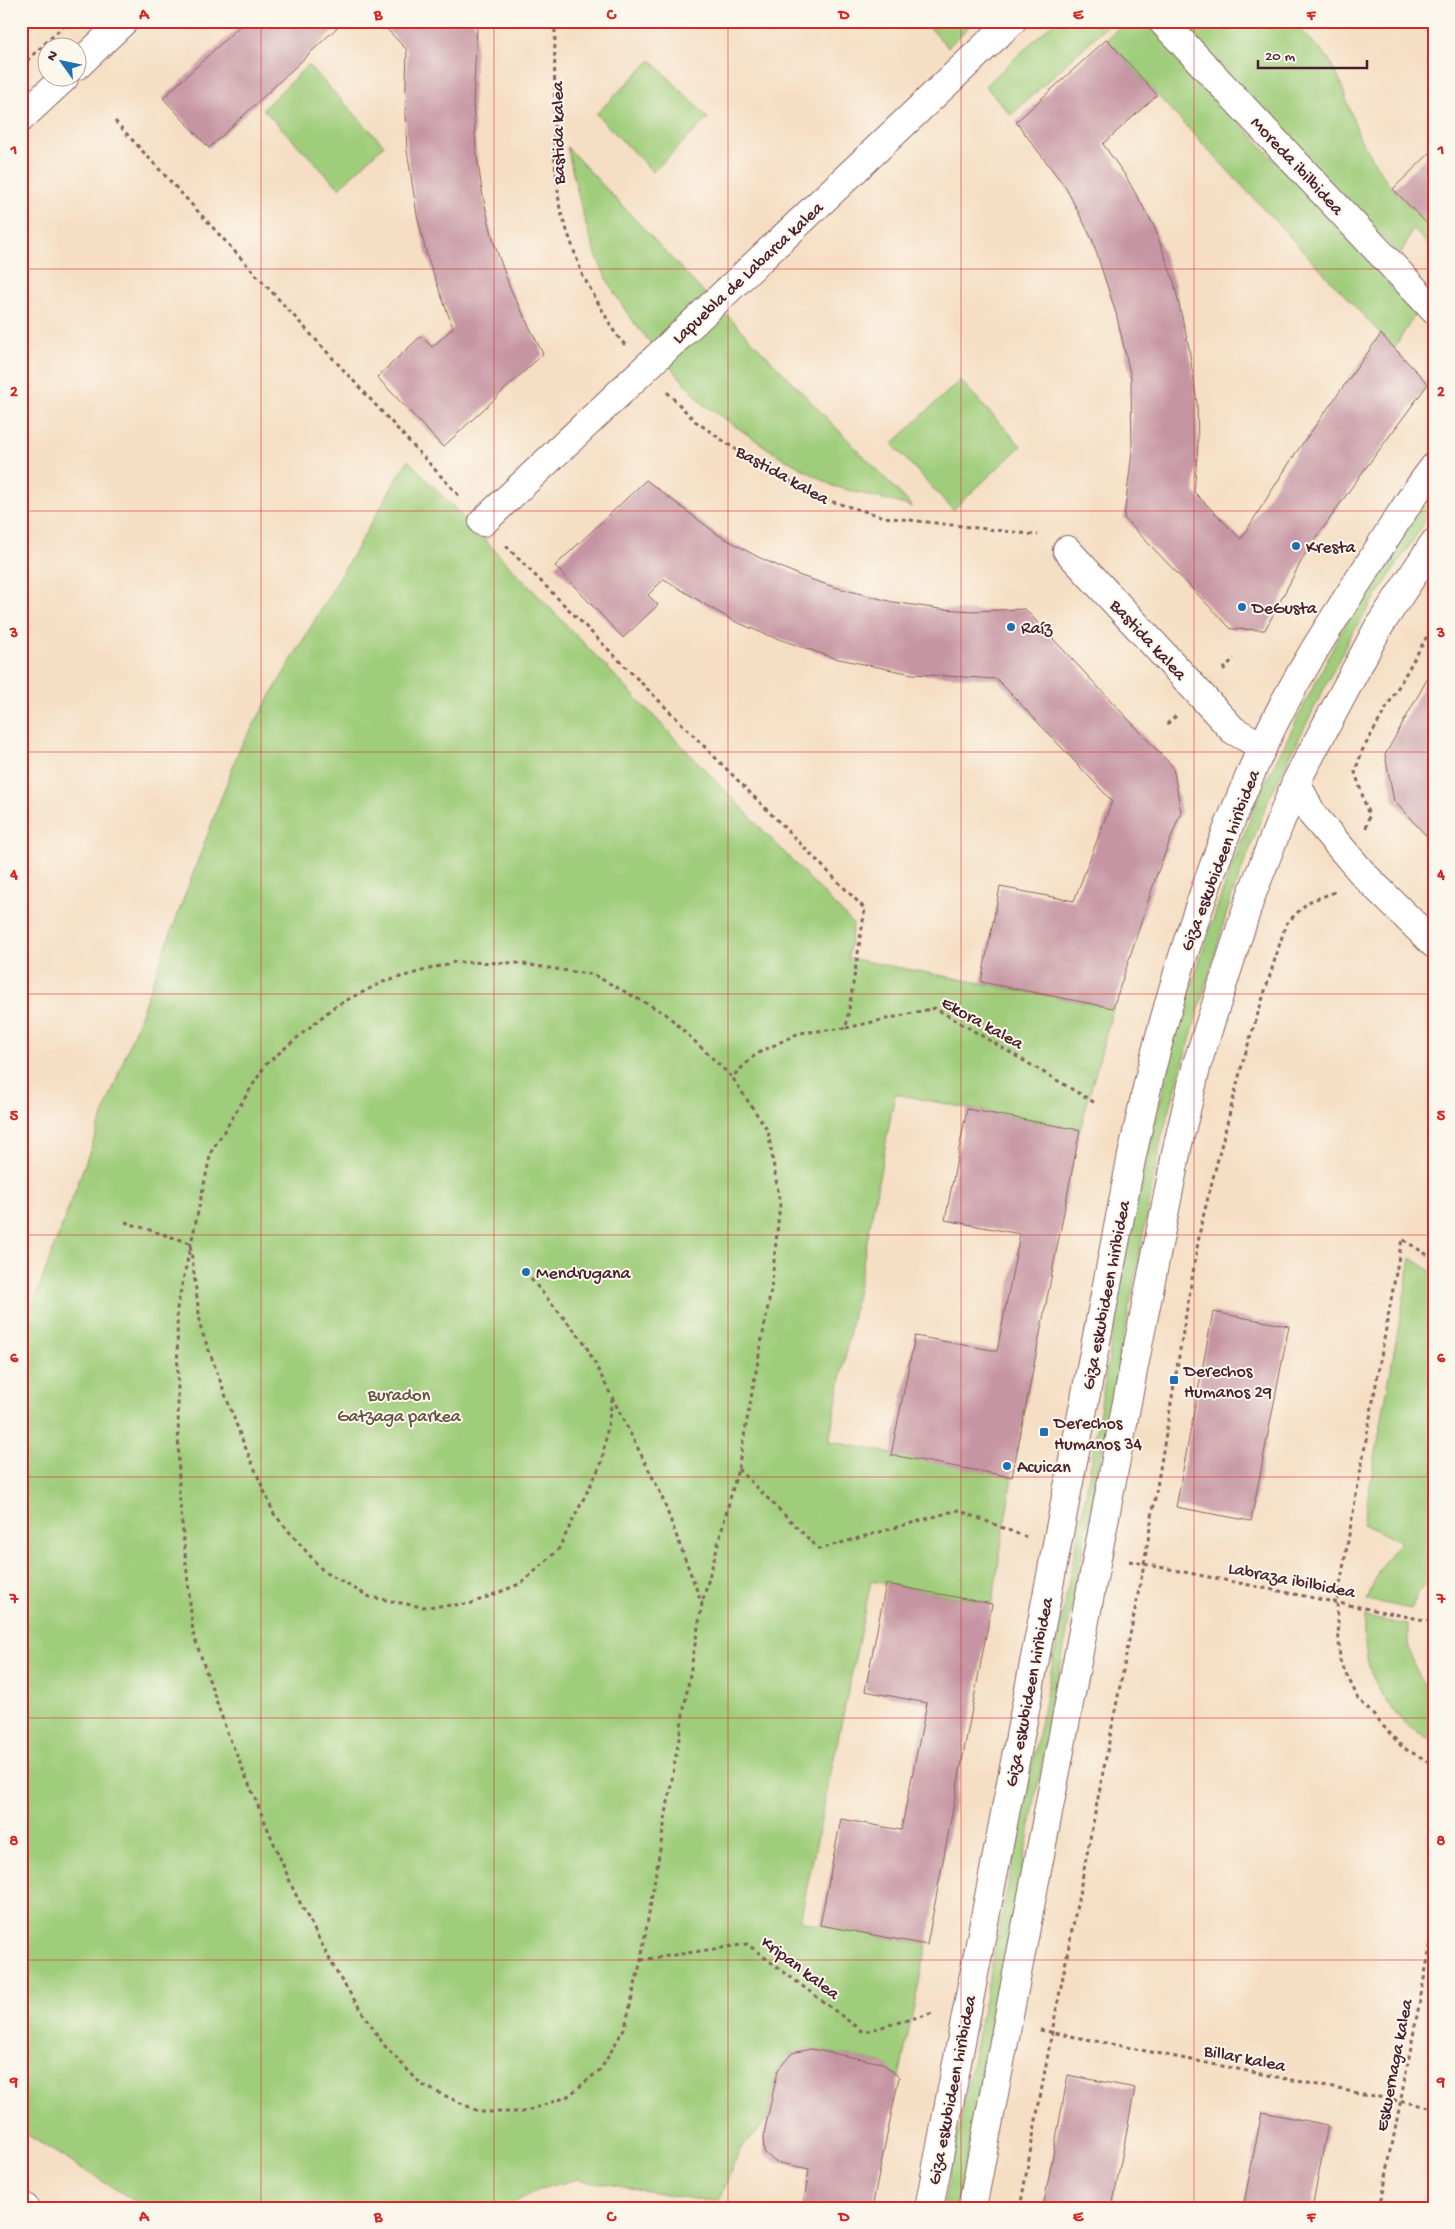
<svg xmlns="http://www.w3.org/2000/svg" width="1455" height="2229" font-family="'Gochi Hand',sans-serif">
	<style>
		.green { fill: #a0cd7b; stroke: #757653 }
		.building { fill: #c695a3 }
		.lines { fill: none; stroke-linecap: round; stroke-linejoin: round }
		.minor-casing { stroke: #866260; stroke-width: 30 }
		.path { stroke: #866260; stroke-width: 3; stroke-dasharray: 4 4; stroke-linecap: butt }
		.minor { stroke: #fff; stroke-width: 28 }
		.grid { fill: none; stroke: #d62828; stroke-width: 1; stroke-opacity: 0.55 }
		.poi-dot { fill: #1f6fb2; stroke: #fbf7ec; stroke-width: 2 }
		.labels { text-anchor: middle; stroke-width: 4; stroke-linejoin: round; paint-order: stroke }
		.street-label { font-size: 18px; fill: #4a1f2b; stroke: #fbf7ec }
		.poi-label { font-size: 18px; fill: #4a1f2b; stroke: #fbf7ec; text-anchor: start }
		.park-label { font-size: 18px; fill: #645343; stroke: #fbf7ec }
		.neatline { fill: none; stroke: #d62828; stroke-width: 2 }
		.grid-label { font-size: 16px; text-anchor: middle; font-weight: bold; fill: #d62828 }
	</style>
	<rect width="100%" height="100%" fill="#fbf7ec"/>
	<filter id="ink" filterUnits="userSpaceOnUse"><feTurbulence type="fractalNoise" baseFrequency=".02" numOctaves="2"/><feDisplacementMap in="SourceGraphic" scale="10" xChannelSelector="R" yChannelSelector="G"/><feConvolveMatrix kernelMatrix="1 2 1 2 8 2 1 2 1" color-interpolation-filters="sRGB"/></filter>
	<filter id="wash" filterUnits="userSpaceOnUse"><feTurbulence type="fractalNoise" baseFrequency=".0096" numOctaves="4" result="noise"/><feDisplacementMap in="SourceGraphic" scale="20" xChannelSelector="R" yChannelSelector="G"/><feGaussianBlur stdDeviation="1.12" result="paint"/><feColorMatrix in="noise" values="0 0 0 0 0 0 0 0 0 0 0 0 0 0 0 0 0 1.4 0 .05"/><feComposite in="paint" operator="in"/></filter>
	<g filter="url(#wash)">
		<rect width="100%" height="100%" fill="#f5dec3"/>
		<!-- green -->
		<path class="green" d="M 935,21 L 975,21 L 948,47 L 929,27 Z
			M 1055,21 L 1112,21 L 1011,115 L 985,86 Z
			M 1126,21 L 1146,21 L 1416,313 L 1394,348 L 1157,95 L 1107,39 Z
			M 1179,21 L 1293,21 L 1328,58 L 1340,81 L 1360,139 L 1375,164 L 1393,189 L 1434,231 L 1434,252 L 1413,228 L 1400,256 Z
			M 651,60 L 708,118 L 653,172 L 596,114 Z
			M 308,65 L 384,145 L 339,188 L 263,109 Z
			M 567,147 L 706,295 L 654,347 C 636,326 620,305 608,281 C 587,242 577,190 567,147 Z
			M 725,313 L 913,507 L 833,486 L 776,454 L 703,404 L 668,364 Z
			M 960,380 L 1021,446 L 953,510 L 892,444 Z
			M 408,460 L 853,924 L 848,958 L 1113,1008 L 1080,1130 L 895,1094 L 829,1441 L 1012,1477 L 992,1604 L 871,1581 L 800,1921 L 927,1945 L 899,2077 L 882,2063 L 877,2062 L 811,2049 L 792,2053 L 786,2058 L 778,2070 L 767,2120 L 739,2151 L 720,2199 L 706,2201 L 578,2179 L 540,2189 L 517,2201 L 512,2208 L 146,2208 L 21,2131 L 21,1336 L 239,750 Z
			M 1434,489 L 1434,508 L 1351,635 L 1270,796 L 1231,898 L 1162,1136 L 957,2208 L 943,2208 L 1083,1511 L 1129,1237 L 1178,1025 L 1222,893 L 1260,793 L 1341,632 Z
			M 1411,1258 L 1434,1273 L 1434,1574 L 1419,1592 L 1411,1609 L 1367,1600 C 1375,1579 1384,1557 1401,1542 L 1363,1524 Z
			M 1365,1617 L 1408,1625 L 1408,1644 L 1413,1663 L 1421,1679 L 1434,1694 L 1434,1742 C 1400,1727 1371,1688 1366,1652 C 1364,1641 1365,1628 1365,1617 Z"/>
		<g id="blocks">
			<!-- building -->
			<path class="building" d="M 245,21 L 344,21 L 209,148 L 163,98 Z
				M 379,21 L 472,21 L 477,27 L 473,102 L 476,150 L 483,197 L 494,243 L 510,288 L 543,354 L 443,447 L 377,377 L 421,336 L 432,347 L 453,328 L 427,256 L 417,215 L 407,150 L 405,114 L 407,50 Z
				M 1107,39 L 1157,95 L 1103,144 L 1125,175 L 1154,226 L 1174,282 L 1189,348 L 1197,403 L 1198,445 L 1194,492 L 1241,539 L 1295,454 L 1381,334 L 1428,384 L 1351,488 L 1304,556 L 1265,630 L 1231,629 L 1124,518 L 1132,452 L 1131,378 L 1116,313 L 1092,239 L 1066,188 L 1016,122 Z
				M 1434,149 L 1434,231 L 1393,189 Z
				M 646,480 L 717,534 L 758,557 L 801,576 L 834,587 L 893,602 L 940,609 L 974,611 L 1025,609 L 1173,767 L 1181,812 L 1157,874 L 1113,1008 L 981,982 L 1000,887 L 1074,901 L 1112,801 L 997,679 L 912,674 L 834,658 L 767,635 L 734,621 L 709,607 L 664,579 L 648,595 L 658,605 L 623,638 L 555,566 Z
				M 1434,667 L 1434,844 L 1394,801 L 1385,755 Z
				M 967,1109 L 1080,1130 L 1012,1477 L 891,1455 L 915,1336 L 997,1351 L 1020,1234 L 945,1220 Z
				M 1213,1312 L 1289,1326 L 1251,1521 L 1176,1507 Z
				M 886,1584 L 992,1604 L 927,1945 L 820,1925 L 841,1819 L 901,1830 L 927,1703 L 865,1691 Z
				M 811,2049 L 877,2062 L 882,2063 L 899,2077 L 872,2208 L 803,2208 L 809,2169 L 775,2162 L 764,2152 L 763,2138 L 778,2070 L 792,2053 Z
				M 1068,2075 L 1135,2088 L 1112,2208 L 1043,2208 Z
				M 1262,2112 L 1328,2125 L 1312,2208 L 1243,2208 Z"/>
		</g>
	</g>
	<g filter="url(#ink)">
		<use href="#blocks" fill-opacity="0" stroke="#866260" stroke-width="1"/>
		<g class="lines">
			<!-- minor casing -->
			<g class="minor-casing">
				<path id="minor" d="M 1162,21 L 1434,310
					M 78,65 L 124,21
					M 21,118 L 64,78
					M 483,522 L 1012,21
					M 1067,550 L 1233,730 L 1263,747
					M 1296,782 L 1312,814 L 1364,875 L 1434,944
					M 21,2205 L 25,2208
					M 929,2208 L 1131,1160 C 1139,1125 1146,1089 1155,1055 C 1182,950 1217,847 1262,748 C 1291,684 1330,624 1368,566 C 1389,532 1410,498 1434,467
					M 972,2208 L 1132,1376 L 1178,1144 L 1197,1064 L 1251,896 L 1296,782 L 1378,628 L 1434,543"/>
			</g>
			<!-- path -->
			<path class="path" d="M 555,21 L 554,153 L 560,210 L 582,274 L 615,333 L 625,345
				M 21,66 L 69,21
				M 115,121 L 461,498
				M 667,392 L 695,421 L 751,460 L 823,499 L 884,517 L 1038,535
				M 506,546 L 865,909 L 846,1028 L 799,1033 L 756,1054 L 732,1077 L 666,1014 L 594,975 L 517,963 L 454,962 L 383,982 L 335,1006 L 266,1064 L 211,1152 L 177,1308 L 179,1493 L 193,1633 L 227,1732 L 294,1891 L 338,1975 L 384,2045 L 422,2085 L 480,2112 L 523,2112 L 567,2097 L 601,2069 L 625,2027 L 641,1960 L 702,1604 L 738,1469 L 771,1290 L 780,1204 L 768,1131 L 732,1077
				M 1223,670 L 1234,658
				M 1167,724 L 1176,716
				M 1366,828 L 1369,816 L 1355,772 L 1362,751 L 1434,624
				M 846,1028 L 935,1008 L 1097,1104
				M 125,1222 L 190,1243 L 201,1329 L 241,1437 L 274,1514 L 324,1572 L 370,1597 L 422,1607 L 470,1604 L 522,1583 L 558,1550 L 602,1462 L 612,1400
				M 1434,1259 L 1402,1239 L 1337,1602 L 1340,1661 L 1358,1698 L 1403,1748 L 1434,1764
				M 531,1279 L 584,1342 L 660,1492 L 702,1604
				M 738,1469 L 819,1549 L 958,1510 L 1026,1537
				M 1129,1561 L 1434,1622
				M 641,1960 L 747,1944 L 863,2032 L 933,2013
				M 1040,2030 L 1434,2108
				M 1020,2208 L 1052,2032 L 1144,1564 L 1201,1225 L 1243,1061 L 1286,924 L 1308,902 L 1335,892
				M 1380,2208 L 1434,1927"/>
			<!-- minor -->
			<use href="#minor" class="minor"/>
		</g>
	</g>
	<!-- grid -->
	<path class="grid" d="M 261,21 L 261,2208M 494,21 L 494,2208M 728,21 L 728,2208M 961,21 L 961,2208M 1194,21 L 1194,2208M 21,269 L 1434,269M 21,511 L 1434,511M 21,752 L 1434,752M 21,994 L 1434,994M 21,1235 L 1434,1235M 21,1477 L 1434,1477M 21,1718 L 1434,1718M 21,1960 L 1434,1960"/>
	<!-- markers -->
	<g class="poi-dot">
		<circle cx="1296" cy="546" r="5"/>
		<circle cx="1242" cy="607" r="5"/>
		<circle cx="1011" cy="627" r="5"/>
		<circle cx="526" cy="1272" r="5"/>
		<rect x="1169" y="1375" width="10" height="10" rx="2.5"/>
		<rect x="1039" y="1427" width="10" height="10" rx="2.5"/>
		<circle cx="1007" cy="1466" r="5"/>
	</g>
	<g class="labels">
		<!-- street labels -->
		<g class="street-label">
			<text transform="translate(557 133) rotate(-91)" y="6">Bastida kalea</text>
			<text transform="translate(1298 165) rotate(47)" y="6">Moreda ibilbidea</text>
			<text transform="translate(747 272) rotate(-43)" y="6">Lapuebla de Labarca kalea</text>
			<text transform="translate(783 474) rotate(29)" y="6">Bastida kalea</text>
			<text transform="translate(1149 639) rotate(47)" y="6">Bastida kalea</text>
			<text transform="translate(1219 860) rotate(-69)" y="6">Giza eskubideen hiribidea</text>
			<text transform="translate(983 1022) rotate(29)" y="6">Ekora kalea</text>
			<text transform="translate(1105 1295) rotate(-79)" y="6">Giza eskubideen hiribidea</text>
			<text transform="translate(1292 1579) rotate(11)" y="6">Labraza ibilbidea</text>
			<text transform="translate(1028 1692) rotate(-79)" y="6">Giza eskubideen hiribidea</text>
			<text transform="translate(801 1967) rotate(37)" y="6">Kripan kalea</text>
			<text transform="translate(1245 2057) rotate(11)" y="6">Billar kalea</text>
			<text transform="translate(1393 2065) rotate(-79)" y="6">Eskuernaga kalea</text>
			<text transform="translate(951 2090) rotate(-79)" y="6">Giza eskubideen hiribidea</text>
		</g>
		<!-- poi labels -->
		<g class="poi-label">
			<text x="1306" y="552">Kresta</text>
			<text x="1252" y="613">DeGusta</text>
			<text x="1021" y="633">Raíz</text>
			<text x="536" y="1278">Mendrugana</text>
			<text x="1184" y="1376">Derechos<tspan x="1184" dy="21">Humanos 29</tspan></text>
			<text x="1054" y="1428">Derechos<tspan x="1054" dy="21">Humanos 34</tspan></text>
			<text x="1017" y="1472">Acuican</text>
		</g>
		<!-- park labels -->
		<g class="park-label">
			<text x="399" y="1400">Buradon<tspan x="399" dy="21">Gatzaga parkea</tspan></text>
		</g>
	</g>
	<!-- margin -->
	<rect width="1455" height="2229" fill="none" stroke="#fbf7ec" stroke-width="55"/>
	<!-- north arrow -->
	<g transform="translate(62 62) rotate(303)"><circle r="24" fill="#fbf7ec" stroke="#b4a19f"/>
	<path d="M0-4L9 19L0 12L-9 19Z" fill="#1f6fb2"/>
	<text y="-8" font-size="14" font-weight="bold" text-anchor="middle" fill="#4a1f2b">N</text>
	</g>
	<!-- scale -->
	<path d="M1258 60v8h109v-8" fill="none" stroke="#4a1f2b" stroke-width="2.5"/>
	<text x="1265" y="60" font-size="15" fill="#4a1f2b" stroke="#fbf7ec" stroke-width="4" paint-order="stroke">20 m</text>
	<rect x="28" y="28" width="1400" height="2174" class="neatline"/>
	<g class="grid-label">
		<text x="144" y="19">A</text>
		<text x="378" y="19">B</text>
		<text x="611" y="19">C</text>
		<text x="844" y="19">D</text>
		<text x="1078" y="19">E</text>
		<text x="1311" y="19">F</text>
		<text x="14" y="154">1</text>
		<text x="1441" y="154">1</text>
		<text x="14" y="396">2</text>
		<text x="1441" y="396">2</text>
		<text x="14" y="637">3</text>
		<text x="1441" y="637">3</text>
		<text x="14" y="879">4</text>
		<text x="1441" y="879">4</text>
		<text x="14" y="1120">5</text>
		<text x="1441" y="1120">5</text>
		<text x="14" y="1362">6</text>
		<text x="1441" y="1362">6</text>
		<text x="14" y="1603">7</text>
		<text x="1441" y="1603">7</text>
		<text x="14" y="1845">8</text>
		<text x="1441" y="1845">8</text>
		<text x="14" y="2086">9</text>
		<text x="1441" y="2086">9</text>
		<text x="144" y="2221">A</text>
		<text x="378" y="2221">B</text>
		<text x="611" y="2221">C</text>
		<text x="844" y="2221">D</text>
		<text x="1078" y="2221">E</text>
		<text x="1311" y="2221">F</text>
	</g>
</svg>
